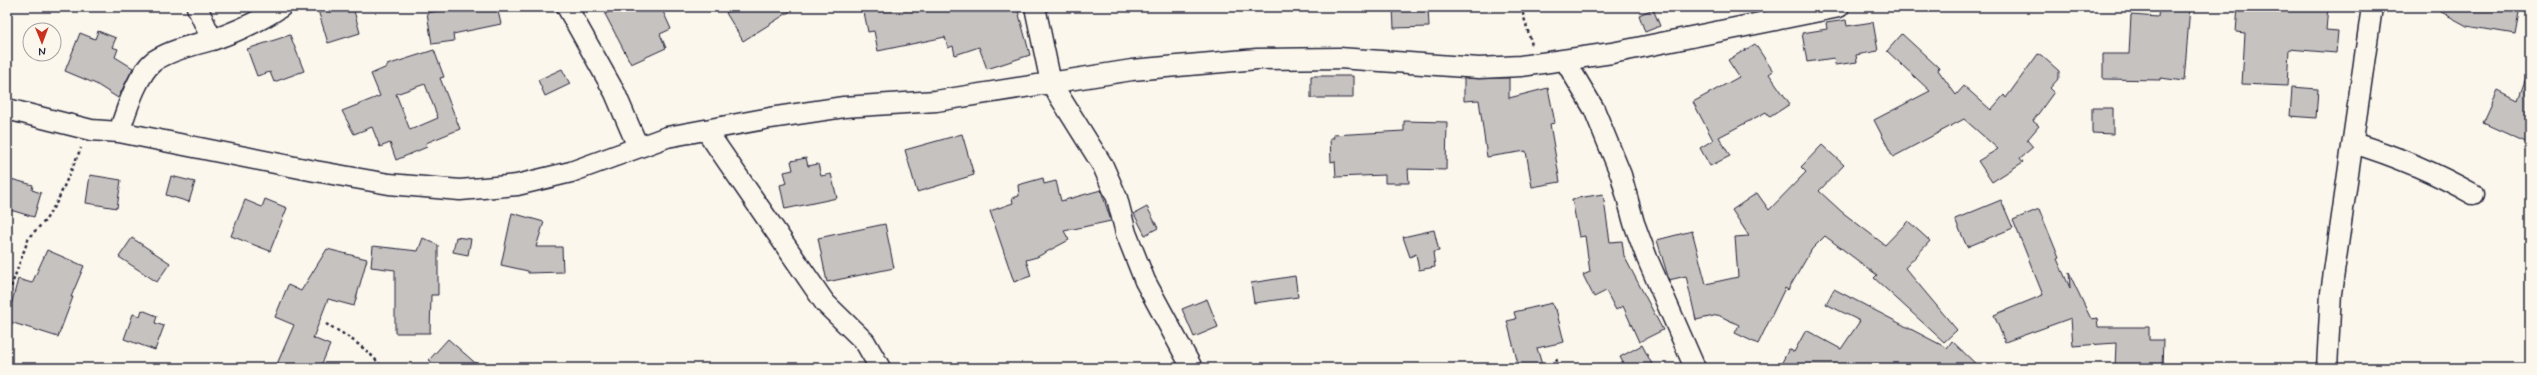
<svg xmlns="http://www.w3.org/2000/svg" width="2537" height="375" font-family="Mynerve,sans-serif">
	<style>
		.building { fill: #c6c2c0; stroke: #22223b; fill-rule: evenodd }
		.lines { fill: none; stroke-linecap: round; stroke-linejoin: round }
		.minor-casing { stroke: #22223b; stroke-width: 23 }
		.path { stroke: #22223b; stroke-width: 2.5; stroke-dasharray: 3 3; stroke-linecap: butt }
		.minor { stroke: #fbf7ec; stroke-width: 20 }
	</style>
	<rect width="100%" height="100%" fill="#fbf7ec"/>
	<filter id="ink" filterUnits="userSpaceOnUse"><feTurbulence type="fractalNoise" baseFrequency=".025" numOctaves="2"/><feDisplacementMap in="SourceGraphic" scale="8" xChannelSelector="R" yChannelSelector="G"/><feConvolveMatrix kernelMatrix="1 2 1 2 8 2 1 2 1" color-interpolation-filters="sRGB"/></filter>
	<g filter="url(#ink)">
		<!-- building -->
		<path class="building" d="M 317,7 L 353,7 L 360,33 L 328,43 Z
			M 459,7 L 497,7 L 501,24 L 453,34 L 454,41 L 432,44 L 427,13 Z
			M 619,7 L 661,7 L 671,29 L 660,34 L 666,48 L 631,64 L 605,14 Z
			M 736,7 L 797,7 L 743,41 L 726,13 Z
			M 863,7 L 1017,7 L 1030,55 L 987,69 L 979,47 L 955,55 L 953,46 L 948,48 L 945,37 L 878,51 L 874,31 L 868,32 Z
			M 1393,7 L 1428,7 L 1429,27 L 1394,28 Z
			M 2159,7 L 2190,7 L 2184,81 L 2160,78 L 2160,80 L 2103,79 L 2103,54 L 2129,54 L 2131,15 L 2158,17 Z
			M 2238,7 L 2328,7 L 2326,30 L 2338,31 L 2336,53 L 2289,49 L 2287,86 L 2242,84 L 2245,33 L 2236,32 Z
			M 2432,7 L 2520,7 L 2515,34 L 2467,26 Z
			M 1653,9 L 1660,26 L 1645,32 L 1639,15 Z
			M 1846,20 L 1847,26 L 1873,22 L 1878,51 L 1856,55 L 1857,62 L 1835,65 L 1834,58 L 1807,62 L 1802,33 L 1827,29 L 1826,23 Z
			M 98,31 L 116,38 L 112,47 L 118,49 L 115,57 L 133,68 L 118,98 L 96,84 L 65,71 L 80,33 L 95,39 Z
			M 1902,34 L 1939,68 L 1938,70 L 1956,95 L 1964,86 L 1991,110 L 2004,95 L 2006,98 L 2038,54 L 2041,55 L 2059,71 L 2059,78 L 2050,88 L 2054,92 L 2033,121 L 2039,126 L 2027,140 L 2033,147 L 2020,158 L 2023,162 L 1992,182 L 1978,161 L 1998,149 L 1964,119 L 1893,157 L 1874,120 L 1930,91 L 1887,51 Z
			M 290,35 L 304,71 L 274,82 L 270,72 L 257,76 L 247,49 Z
			M 1755,44 L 1773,71 L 1769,74 L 1790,104 L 1770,117 L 1766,112 L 1719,137 L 1730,156 L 1710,166 L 1700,148 L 1713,140 L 1693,102 L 1739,77 L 1728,60 Z
			M 434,50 L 444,77 L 440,78 L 460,129 L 426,143 L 427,147 L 396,160 L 390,143 L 380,147 L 372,127 L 354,134 L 342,111 L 380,96 L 371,74 L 387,67 L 387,65 ZM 425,84 L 438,118 L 410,130 L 396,94 Z
			M 562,69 L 570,84 L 545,96 L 538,80 Z
			M 2528,72 L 2530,73 L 2530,144 L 2483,123 L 2498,90 L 2518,100 Z
			M 1311,76 L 1353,76 L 1353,98 L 1311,98 Z
			M 1464,78 L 1509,78 L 1509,98 L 1548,88 L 1555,123 L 1550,124 L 1560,182 L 1532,187 L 1526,151 L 1487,157 L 1479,100 L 1464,101 Z
			M 2292,87 L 2318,89 L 2316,118 L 2290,116 Z
			M 2092,108 L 2113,108 L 2113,134 L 2092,133 Z
			M 1404,121 L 1447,122 L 1446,170 L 1408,169 L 1409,183 L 1385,183 L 1385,175 L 1336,177 L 1335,161 L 1331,162 L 1330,138 L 1334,138 L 1333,135 L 1404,131 Z
			M 962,134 L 974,175 L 917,192 L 905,150 Z
			M 1822,145 L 1844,165 L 1819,191 L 1842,212 L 1885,245 L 1908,221 L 1930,241 L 1905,268 L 1957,330 L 1944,342 L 1874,278 L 1877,275 L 1825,236 L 1812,249 L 1788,290 L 1785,288 L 1758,344 L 1735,333 L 1739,325 L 1718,315 L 1696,320 L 1686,276 L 1669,280 L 1657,240 L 1692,231 L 1706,284 L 1738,277 L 1735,237 L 1749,236 L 1732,210 L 1757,193 L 1769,210 L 1806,172 L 1801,167 Z
			M 806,158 L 808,166 L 818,164 L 821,176 L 831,174 L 837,198 L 785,209 L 780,185 L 787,183 L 784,172 L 793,170 L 791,161 Z
			M 90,175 L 121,180 L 117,208 L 86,203 Z
			M 171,176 L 195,182 L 189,202 L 166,195 Z
			M 1043,178 L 1044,184 L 1056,181 L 1061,201 L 1101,190 L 1111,221 L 1064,231 L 1069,240 L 1037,257 L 1026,260 L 1031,276 L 1014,282 L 990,211 L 1013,203 L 1012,198 L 1019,196 L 1018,185 Z
			M 11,179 L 33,185 L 32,190 L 41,193 L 34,217 L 7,209 L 7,183 L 10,184 Z
			M 1603,194 L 1610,242 L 1622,241 L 1624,256 L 1663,330 L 1639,342 L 1623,306 L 1616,310 L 1606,291 L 1594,297 L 1583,275 L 1590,272 L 1585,236 L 1579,237 L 1572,199 Z
			M 265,199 L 287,208 L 270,251 L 231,236 L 245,200 L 262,207 Z
			M 2001,200 L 2013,228 L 1967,247 L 1955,219 Z
			M 1147,207 L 1158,228 L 1145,235 L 1134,214 Z
			M 2039,209 L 2059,258 L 2057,259 L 2070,288 L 2069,273 L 2091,319 L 2097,318 L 2098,327 L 2149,327 L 2149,340 L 2163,340 L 2162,368 L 2115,368 L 2116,343 L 2073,346 L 2071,318 L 2005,342 L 1994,315 L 2043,295 L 2013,220 Z
			M 512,213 L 544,222 L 536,247 L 562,247 L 563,272 L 528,273 L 528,271 L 501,265 Z
			M 885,224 L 894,268 L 827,282 L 818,238 Z
			M 1434,230 L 1439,251 L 1433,252 L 1435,267 L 1419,270 L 1416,254 L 1410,257 L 1403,237 Z
			M 456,237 L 471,239 L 468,255 L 453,252 Z
			M 132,238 L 170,263 L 157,282 L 119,257 Z
			M 423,238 L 438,245 L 438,295 L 431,295 L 430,333 L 395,333 L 395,270 L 371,267 L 373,246 L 418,251 Z
			M 327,249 L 367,259 L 354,306 L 328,299 L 313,338 L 330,345 L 320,368 L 286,368 L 277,364 L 294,325 L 275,317 L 288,285 L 301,291 Z
			M 47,250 L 84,266 L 71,297 L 73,297 L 58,337 L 7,321 L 18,279 L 32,283 Z
			M 1295,276 L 1298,297 L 1254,303 L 1251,283 Z
			M 1834,289 L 1947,348 L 1952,341 L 1980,368 L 1779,368 L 1789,349 L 1794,352 L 1806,330 L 1841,349 L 1860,321 L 1826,304 Z
			M 1207,299 L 1218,327 L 1194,337 L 1182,309 Z
			M 1552,303 L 1554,309 L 1556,309 L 1564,342 L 1537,348 L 1543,368 L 1519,368 L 1507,321 L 1516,319 L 1514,312 Z
			M 142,310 L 157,316 L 155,323 L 164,326 L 155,350 L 124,339 L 133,314 L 140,316 Z
			M 448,339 L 481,368 L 439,368 L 429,360 Z
			M 1642,345 L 1654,368 L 1626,368 L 1620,357 Z"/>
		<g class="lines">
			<!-- minor casing -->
			<g class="minor-casing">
				<path id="minor" d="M 197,7 L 212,40
					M 567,7 L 615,93 L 638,147
					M 1035,7 L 1051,83 L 1103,166 L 1117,198 L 1126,233 L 1145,281 L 1192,368
					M 1566,62 L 1594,109 L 1621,175 L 1634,223 L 1647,258 L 1695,368
					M 7,109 L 91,130 L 119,132 L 315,171 L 389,184 L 460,190 L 517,185 L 571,172 L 667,137 L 770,118 L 844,107 L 936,101 L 1132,70 L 1257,59 L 1339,58 L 1479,68 L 1521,66 L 1612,53 L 1839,7
					M 706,130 L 825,303 L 865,342 L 880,368
					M 119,132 C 126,112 137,74 154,61 C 171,50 193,45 212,40 C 236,32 260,21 281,7
					M 2353,143 C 2396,156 2434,172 2473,194
					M 2327,368 L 2331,293 L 2372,7"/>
			</g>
			<!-- path -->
			<path class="path" d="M 1521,7 L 1532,45
				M 7,298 L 29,237 L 45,221 L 58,200 L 81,148
				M 326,324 C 345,334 370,350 382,368
				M 1556,359 L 1560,368"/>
			<!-- minor -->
			<use href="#minor" class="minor"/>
		</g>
	</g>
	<!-- margin -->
	<rect width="2537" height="375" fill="none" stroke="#fbf7ec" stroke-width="24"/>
	<rect x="12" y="12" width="2513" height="351" fill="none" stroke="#22223b" stroke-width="1.5" filter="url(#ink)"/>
	<!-- north arrow -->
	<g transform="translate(42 42) rotate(179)"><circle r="19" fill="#fbf7ec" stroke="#a4a2a5"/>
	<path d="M0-3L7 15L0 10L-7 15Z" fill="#c8321e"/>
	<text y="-6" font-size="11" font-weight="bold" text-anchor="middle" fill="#22223b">N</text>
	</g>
</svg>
